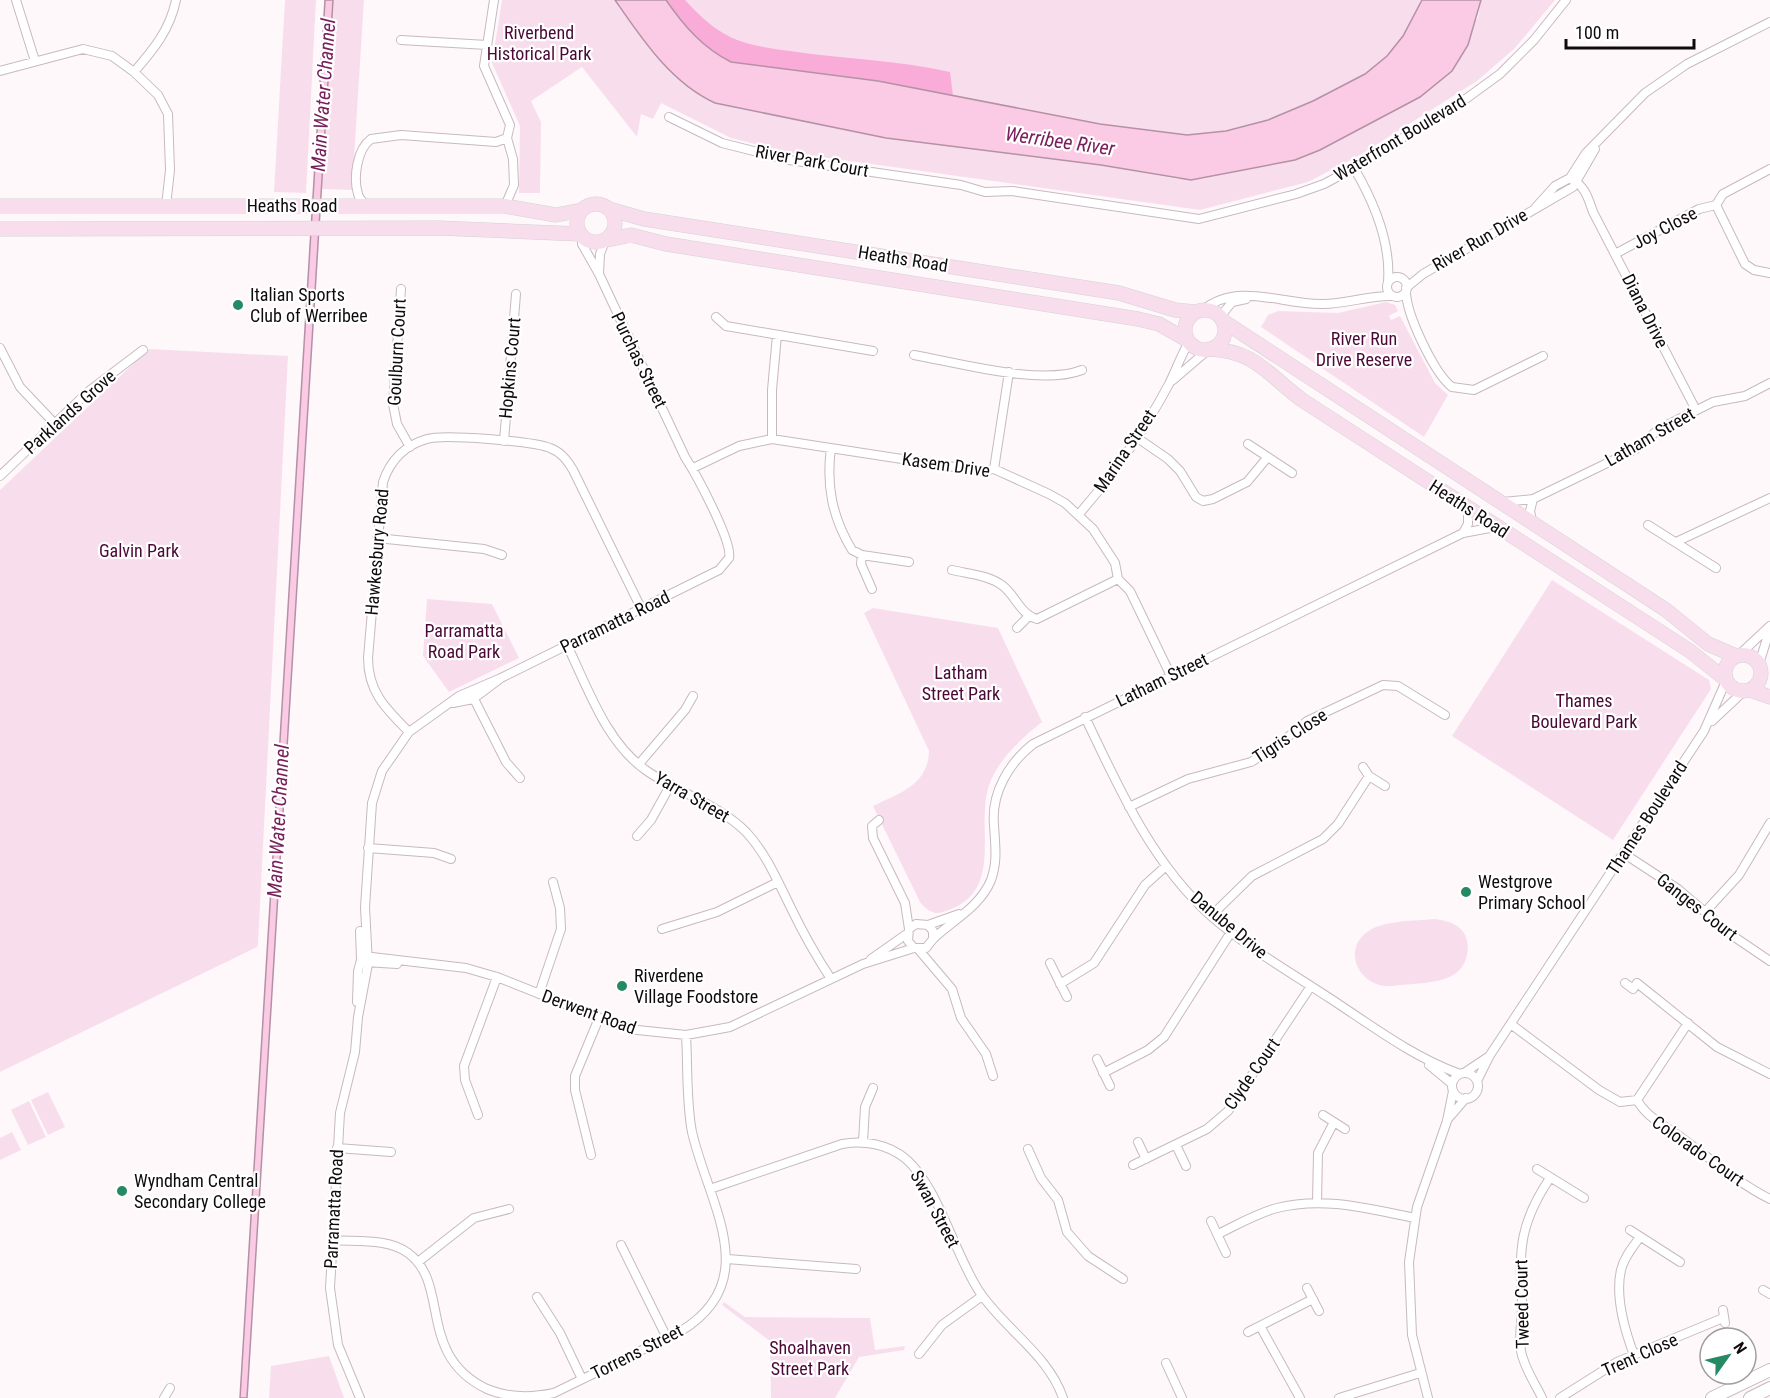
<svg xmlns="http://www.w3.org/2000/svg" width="1770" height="1398" font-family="'Roboto Condensed',sans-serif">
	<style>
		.green { fill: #f8deec }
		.forest { fill: #faacd9 }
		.water { fill: #fbcbe6; stroke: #b491a5; stroke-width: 1.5 }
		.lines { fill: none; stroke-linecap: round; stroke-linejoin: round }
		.street-casing { stroke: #c7b9c0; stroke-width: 10 }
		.secondary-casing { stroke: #c7b9c0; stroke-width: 14 }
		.primary-casing { stroke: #d4d3d3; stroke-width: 15 }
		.street { stroke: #fff; stroke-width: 8 }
		.secondary { stroke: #fff; stroke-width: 12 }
		.primary { stroke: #f8ddec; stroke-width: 14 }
		.poi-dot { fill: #258964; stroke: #fff; stroke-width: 2 }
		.labels { text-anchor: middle; stroke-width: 4.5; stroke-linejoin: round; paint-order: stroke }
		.park-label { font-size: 18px; fill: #4b0837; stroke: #fff }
		.street-label { font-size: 18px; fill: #0f0b0d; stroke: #fff }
		.poi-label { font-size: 18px; fill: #0f0b0d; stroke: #fff; text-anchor: start }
		.water-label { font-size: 20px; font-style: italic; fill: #78205b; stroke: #fff }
	</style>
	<rect width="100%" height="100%" fill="#fef8fb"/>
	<!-- green -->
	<path class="green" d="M 285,0 L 316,0 L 306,193 L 274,192 Z
		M 333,0 L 364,0 L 352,190 L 321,189 Z
		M 502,0 L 615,0 C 642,39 671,82 715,103 L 886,138 L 1101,165 L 1178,179 L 1200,179 L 1295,160 L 1320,150 L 1366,125 L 1478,18 L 1481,0 L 1555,0 L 1515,48 L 1477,81 L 1360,155 L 1308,182 L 1200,210 L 785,152 L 731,138 L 661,103 L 653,119 L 641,114 L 637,137 L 582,67 L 531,101 L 541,122 L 540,193 L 519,193 L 520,126 L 492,63 Z
		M 666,0 L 1422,0 L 1403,36 L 1387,56 L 1365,74 L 1313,101 L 1268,120 L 1226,131 L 1187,135 L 1100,124 L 878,81 L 731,62 Z
		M 1386,302 L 1395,305 L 1398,311 L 1389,316 L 1391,320 L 1400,316 L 1435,383 L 1448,395 L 1424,437 L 1261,327 L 1268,315 L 1278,311 L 1338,313 Z
		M 149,349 L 288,356 L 258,944 L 257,947 L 0,1072 L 0,490 Z
		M 1552,580 L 1709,680 L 1711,689 L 1613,840 L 1452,736 Z
		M 427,599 L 492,604 L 519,658 L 449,692 L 423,656 Z
		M 873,608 L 998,628 L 1042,722 C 1022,738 1002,756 991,780 C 972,824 1009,893 943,912 C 933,915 926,910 920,902 L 873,806 C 900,793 928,785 929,751 L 864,613 Z
		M 1435,919 C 1442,920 1451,922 1457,926 C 1473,936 1470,963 1456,973 C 1440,985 1411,983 1393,986 C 1362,990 1340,952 1367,932 C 1383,920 1415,921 1435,919 Z
		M 48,1092 L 65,1127 L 48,1135 L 31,1100 Z
		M 29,1101 L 46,1137 L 28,1145 L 11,1110 Z
		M 12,1132 L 21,1150 L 0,1160 L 0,1138 Z
		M 724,1302 L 745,1317 L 870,1318 L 875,1350 L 905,1346 L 904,1350 L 859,1357 L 835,1398 L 771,1398 L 770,1341 L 722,1305 Z
		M 329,1356 L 344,1398 L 269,1398 L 271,1366 Z"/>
	<!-- forest -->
	<path class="forest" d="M 666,0 L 685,0 C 697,13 708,24 723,33 C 742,45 769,48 790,51 C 843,59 898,60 950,72 L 953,96 L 878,81 L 731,62 C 703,48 684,26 666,0 Z"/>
	<!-- water -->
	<path class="water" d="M 325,0 L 333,0 L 247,1398 L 240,1398 Z
		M 615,0 L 666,0 C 684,26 703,48 731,62 L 878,81 L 1100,124 L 1187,135 L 1226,131 L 1268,120 L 1313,101 L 1365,74 L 1387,56 L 1403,36 L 1422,0 L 1481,0 L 1468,45 L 1452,71 L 1420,97 L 1320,150 L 1295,160 L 1191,180 L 1101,165 L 886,138 L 715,103 C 671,83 642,39 615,0 Z"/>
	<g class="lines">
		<!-- street casing -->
		<g class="street-casing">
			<path id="street" d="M 16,0 L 35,61
				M 494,0 L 484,66 L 510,125 L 507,138
				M 401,40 L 487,45
				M 0,71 L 83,49 L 112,56 L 134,72 L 158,95 L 168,114 L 170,170 L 166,206
				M 134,72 C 153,50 170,30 176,0
				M 669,117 L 722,143 L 789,160 L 961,185 L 985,192 L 1012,191 L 1199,219 L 1296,194 L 1324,184 L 1354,168 L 1467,98 L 1500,74 L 1534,40 L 1566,0
				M 1354,168 C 1374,202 1391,242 1388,282
				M 1770,169 L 1723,194 L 1716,205 L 1745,264 L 1754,270 L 1770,273
				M 1570,178 C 1585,186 1588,197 1593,212 L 1696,410
				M 367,206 C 364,203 359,199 358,194 C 353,178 357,149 371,139 L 401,135 L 496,142 L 507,138
				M 505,206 L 514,185 L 513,159 L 507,138
				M 1536,207 L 1555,186 L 1570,178 L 1586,153 L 1645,93 L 1687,64 L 1770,22
				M 1615,254 L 1699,209 L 1716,205
				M 599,274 L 600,254 L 605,241
				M1387 287a10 10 0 1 1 20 0a10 10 0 1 1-20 0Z
				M 1406,288 L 1423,274 L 1573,187 L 1595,149
				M 401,289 L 393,404 L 397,424 L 410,447
				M 1406,291 C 1406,314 1434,373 1452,387 L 1474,390 L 1543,356
				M 1203,310 C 1238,281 1282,305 1323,304 C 1347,304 1369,295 1393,296
				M 716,317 L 726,326 L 873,351
				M 1220,317 L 1232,302 L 1246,299
				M 0,348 L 20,387 L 56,425
				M 914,355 C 959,363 1041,386 1082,370
				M 1173,380 L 1208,350
				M 1136,437 L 1168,459 L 1180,471 L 1196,497 L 1203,501 L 1213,499 L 1247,482 L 1267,458
				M 772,439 L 772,390 L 777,335
				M 504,441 L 516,294
				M 1248,444 L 1292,473
				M 831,448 C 826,485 832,517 852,550 L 862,555 L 909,562
				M 693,468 L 739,446 L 772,439 L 980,471 L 994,469 L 1049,494 L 1065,503 L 1093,529 L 1115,563 L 1118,579 L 1130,591 L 1171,676
				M 994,469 L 1009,372
				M 0,476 L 89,391 L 143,350
				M 1533,499 L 1530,511 L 1533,525
				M 1503,502 L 1533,499 L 1636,449 L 1659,429 L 1713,402 L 1745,396 L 1770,383
				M 1079,514 C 1113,475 1144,431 1169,384 C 1176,370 1181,355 1189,342
				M 1648,525 L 1716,568
				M 1463,533 L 1468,524 L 1468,509
				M 377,538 L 484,549 L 502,555
				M 1676,542 L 1770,498
				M 862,555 L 861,564 L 872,589
				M 952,570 C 969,574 989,575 1003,586 C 1015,595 1021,615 1037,619 L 1118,579
				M 1017,628 L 1029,616
				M 567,645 C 588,688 606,743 647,771 C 679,793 720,805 747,833 C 767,855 778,882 791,908 C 803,933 816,956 831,979
				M 1740,654 L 1770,626
				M 1759,664 L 1770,629
				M 472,695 L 506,762 L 520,778
				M 453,703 L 473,699 L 501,678 L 719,570 L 729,558 C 733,542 696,474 685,457 L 599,274 L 582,244 L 582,237
				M 1085,717 C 1119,788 1151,862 1211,916 C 1248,948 1290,972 1331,999 C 1372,1026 1413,1057 1460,1074
				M 1712,721 L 1744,691
				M 409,732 C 386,709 368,692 368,658 L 383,482 C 390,461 405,445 427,439 C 443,434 534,441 550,448 C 561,452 567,460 573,470 L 641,608
				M 639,764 L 685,710 L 693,696
				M 1363,767 L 1369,776 L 1385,786
				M 1129,807 L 1188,779 L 1251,762 L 1277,746 L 1307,721 L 1383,685 L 1398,686 L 1445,715
				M 879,820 L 872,826 L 873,838 L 905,903 L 909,929
				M 637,836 L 651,820 L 671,784
				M 368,848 L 434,853 L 451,859
				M 1623,853 L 1678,889 L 1733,936 L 1770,961
				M 1706,911 L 1739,875 L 1770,823
				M 1211,916 L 1252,876 L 1323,839 L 1338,824 L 1369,776
				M 928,925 L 959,914
				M 662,929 L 717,912 L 778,882
				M 933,939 C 953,920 980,907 991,880 C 998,861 995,844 994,825 C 991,793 1009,763 1033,744 L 1463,533 L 1495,527
				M 918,949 L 952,989 L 961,1018 L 986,1054 L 993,1076
				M 871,959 L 908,933
				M 361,960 L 372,957 L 466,968 L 497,977 L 628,1029 L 686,1035 L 730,1027 L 863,964 L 914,948 L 926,948 L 933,939 L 933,931 L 928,925 L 916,924 L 909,929 L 908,941 L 914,948
				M 365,962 L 397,964
				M 1050,963 L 1067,997
				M 1625,983 L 1633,989 L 1637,983 L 1717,1047 L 1770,1074
				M 1060,984 L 1094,963 L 1145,885 L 1166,866
				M 539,994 L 561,929 L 560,908 L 553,882
				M 357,1002 L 358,971 L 361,960 L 360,931
				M 1512,1025 L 1599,1090 L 1620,1102 L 1637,1100 C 1648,1119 1665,1125 1682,1138 C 1711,1159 1738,1183 1770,1199
				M 1097,1059 L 1110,1086
				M 1429,1065 L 1452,1084
				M 1103,1073 L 1148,1050 L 1164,1037 L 1231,932
				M 1464,1073 L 1488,1057
				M1452 1086a13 13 0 1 1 26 0a13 13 0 1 1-26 0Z
				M 1477,1081 L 1490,1055 L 1704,731 L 1726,681
				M 1637,1100 L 1688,1023
				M 478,1115 L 465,1080 L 464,1066 L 497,977
				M 1323,1115 L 1345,1129
				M 1447,1120 L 1466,1098
				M 863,1142 L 865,1107 L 873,1088
				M 1138,1142 L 1146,1159
				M 1176,1145 L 1186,1166
				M 337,1148 L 391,1152
				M 1028,1149 L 1041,1178 L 1058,1200 L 1067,1232 L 1088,1256 L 1123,1279
				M 591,1155 L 575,1090 L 575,1076 L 599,1018
				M 1133,1165 L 1207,1129 L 1228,1111 L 1311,986
				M 1537,1169 L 1584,1198
				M 710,1189 L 842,1144 C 864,1140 888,1144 906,1159 C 939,1188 954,1253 979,1291 C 1004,1329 1048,1354 1063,1398
				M 1317,1202 L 1318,1153 L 1334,1122
				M 1211,1221 L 1226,1253
				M 1630,1230 L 1680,1262
				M 1218,1234 C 1237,1225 1257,1213 1277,1208 C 1324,1196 1369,1209 1415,1218
				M 332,1240 C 356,1242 388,1238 408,1253 C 451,1284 416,1355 487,1389 C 509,1398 531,1398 554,1393 L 681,1331 C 765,1280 708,1203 692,1132 C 686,1101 688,1067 686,1035
				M 621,1245 L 667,1338
				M 727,1259 L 856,1269
				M 418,1262 L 474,1218 L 509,1209
				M 1307,1288 L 1319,1311
				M 1763,1290 L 1770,1294
				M 537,1297 L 560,1333 L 582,1379
				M 1723,1310 L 1725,1323
				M 1260,1326 L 1300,1398
				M 1248,1332 L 1313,1299
				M 919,1354 L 942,1325 L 982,1296
				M 1634,1355 C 1625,1331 1615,1296 1621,1270 C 1624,1257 1633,1247 1640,1237
				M 1166,1363 L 1182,1398
				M 164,1398 L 170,1388
				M 360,1398 L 338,1345 L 330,1288 L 340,1113 L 355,1052 L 358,1017 L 368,964 L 365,907 L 372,803 L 382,771 L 409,732 L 459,696 L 501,678
				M 1339,1398 L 1420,1373
				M 1428,1398 L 1412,1335 L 1409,1262 L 1417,1207 L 1447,1121 L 1453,1091
				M 1542,1398 C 1535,1383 1524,1368 1521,1351 C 1518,1334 1523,1318 1522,1300 C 1518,1249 1521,1221 1550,1178
				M 1560,1398 L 1617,1362 L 1723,1318"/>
		</g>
		<!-- secondary casing -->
		<g class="secondary-casing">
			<path id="secondary" d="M 1712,1398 L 1770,1370
				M 1750,1398 L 1770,1388"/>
		</g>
		<!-- primary casing -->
		<g class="primary-casing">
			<path id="primary" d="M577 223a19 19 0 1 1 38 0a19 19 0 1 1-38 0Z
				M 0,206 L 505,206 L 556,215 L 582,210
				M 609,209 L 644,219 L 1119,293 L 1175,310 L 1195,312
				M 0,229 L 439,228 L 580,234
				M 607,240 L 631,235 L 666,244 L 1138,319 L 1159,324 L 1187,340
				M1185 330a20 20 0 1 1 40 0a20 20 0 1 1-40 0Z
				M 1223,321 L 1666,610 L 1708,644 L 1736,656
				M 1209,349 C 1256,351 1267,374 1302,400 L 1690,651 L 1725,679
				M1725 673a18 18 0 1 1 36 0a18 18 0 1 1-36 0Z
				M 1750,690 L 1770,697"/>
		</g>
		<!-- street -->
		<use href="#street" class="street"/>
		<!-- secondary -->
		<use href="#secondary" class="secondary"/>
		<!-- primary -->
		<use href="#primary" class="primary"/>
	</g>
	<!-- markers -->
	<g class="poi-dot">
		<circle cx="238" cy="305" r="6"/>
		<circle cx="1466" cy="892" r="6"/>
		<circle cx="622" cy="986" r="6"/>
		<circle cx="122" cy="1191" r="6"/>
	</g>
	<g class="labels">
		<!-- park labels -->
		<g class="park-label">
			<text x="539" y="39">Riverbend<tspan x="539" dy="21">Historical Park</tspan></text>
			<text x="1364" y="345">River Run<tspan x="1364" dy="21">Drive Reserve</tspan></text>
			<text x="139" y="557">Galvin Park</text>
			<text x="464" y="637">Parramatta<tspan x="464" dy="21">Road Park</tspan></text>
			<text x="961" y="679">Latham<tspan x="961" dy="21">Street Park</tspan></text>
			<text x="1584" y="707">Thames<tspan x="1584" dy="21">Boulevard Park</tspan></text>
			<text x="810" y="1354">Shoalhaven<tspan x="810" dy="21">Street Park</tspan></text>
		</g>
		<!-- street labels -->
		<g class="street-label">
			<text transform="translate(1400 138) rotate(-31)" y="6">Waterfront Boulevard</text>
			<text transform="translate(812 161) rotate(10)" y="6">River Park Court</text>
			<text x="292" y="212">Heaths Road</text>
			<text transform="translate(1665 228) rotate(-28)" y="6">Joy Close</text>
			<text transform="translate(1480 240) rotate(-30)" y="6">River Run Drive</text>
			<text transform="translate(903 259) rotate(9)" y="6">Heaths Road</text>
			<text transform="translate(1645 311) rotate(63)" y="6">Diana Drive</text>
			<text transform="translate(397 352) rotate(-87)" y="6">Goulburn Court</text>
			<text transform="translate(639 360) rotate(64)" y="6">Purchas Street</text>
			<text transform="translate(510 368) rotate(-85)" y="6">Hopkins Court</text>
			<text transform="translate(70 412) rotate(-42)" y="6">Parklands Grove</text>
			<text transform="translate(1650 437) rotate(-30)" y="6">Latham Street</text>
			<text transform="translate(1125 451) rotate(-56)" y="6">Marina Street</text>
			<text transform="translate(946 465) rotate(8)" y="6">Kasem Drive</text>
			<text transform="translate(1469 509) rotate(33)" y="6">Heaths Road</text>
			<text transform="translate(377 552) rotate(-85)" y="6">Hawkesbury Road</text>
			<text transform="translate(615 622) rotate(-26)" y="6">Parramatta Road</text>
			<text transform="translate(1162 680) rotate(-26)" y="6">Latham Street</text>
			<text transform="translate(1290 736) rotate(-33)" y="6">Tigris Close</text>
			<text transform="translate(692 797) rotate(30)" y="6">Yarra Street</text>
			<text transform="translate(1647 818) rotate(-57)" y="6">Thames Boulevard</text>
			<text transform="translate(1697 907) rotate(38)" y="6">Ganges Court</text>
			<text transform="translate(1229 925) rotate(40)" y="6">Danube Drive</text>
			<text transform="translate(589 1012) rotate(20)" y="6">Derwent Road</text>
			<text transform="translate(1252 1074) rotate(-55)" y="6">Clyde Court</text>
			<text transform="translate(1698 1151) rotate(35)" y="6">Colorado Court</text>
			<text transform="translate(334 1209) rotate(-87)" y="6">Parramatta Road</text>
			<text transform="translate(935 1209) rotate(62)" y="6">Swan Street</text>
			<text transform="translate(1522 1304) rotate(-91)" y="6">Tweed Court</text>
			<text transform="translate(637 1352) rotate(-27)" y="6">Torrens Street</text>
			<text transform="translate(1640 1355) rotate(-24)" y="6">Trent Close</text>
		</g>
		<!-- poi labels -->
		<g class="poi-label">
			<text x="250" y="301">Italian Sports<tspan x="250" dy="21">Club of Werribee</tspan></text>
			<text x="1478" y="888">Westgrove<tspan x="1478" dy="21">Primary School</tspan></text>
			<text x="634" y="982">Riverdene<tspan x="634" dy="21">Village Foodstore</tspan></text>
			<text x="134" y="1187">Wyndham Central<tspan x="134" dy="21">Secondary College</tspan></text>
		</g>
		<!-- water labels -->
		<g class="water-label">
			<text transform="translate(323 95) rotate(-86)" y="7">Main Water Channel</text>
			<text transform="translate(1060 141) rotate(8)" y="7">Werribee River</text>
			<text transform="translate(278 821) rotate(-87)" y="7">Main Water Channel</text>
		</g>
	</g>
	<!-- north arrow -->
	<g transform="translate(1728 1356) rotate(56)"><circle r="28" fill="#ffffff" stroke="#9f9d9e" stroke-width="1.5"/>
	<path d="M0-4.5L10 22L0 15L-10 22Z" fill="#258964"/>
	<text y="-9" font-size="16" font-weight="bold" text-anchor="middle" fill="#0f0b0d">N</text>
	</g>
	<!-- scale -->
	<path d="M1566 39v9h128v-9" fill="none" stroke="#0f0b0d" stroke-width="3"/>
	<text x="1575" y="39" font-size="18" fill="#0f0b0d" stroke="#ffffff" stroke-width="4.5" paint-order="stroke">100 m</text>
</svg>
